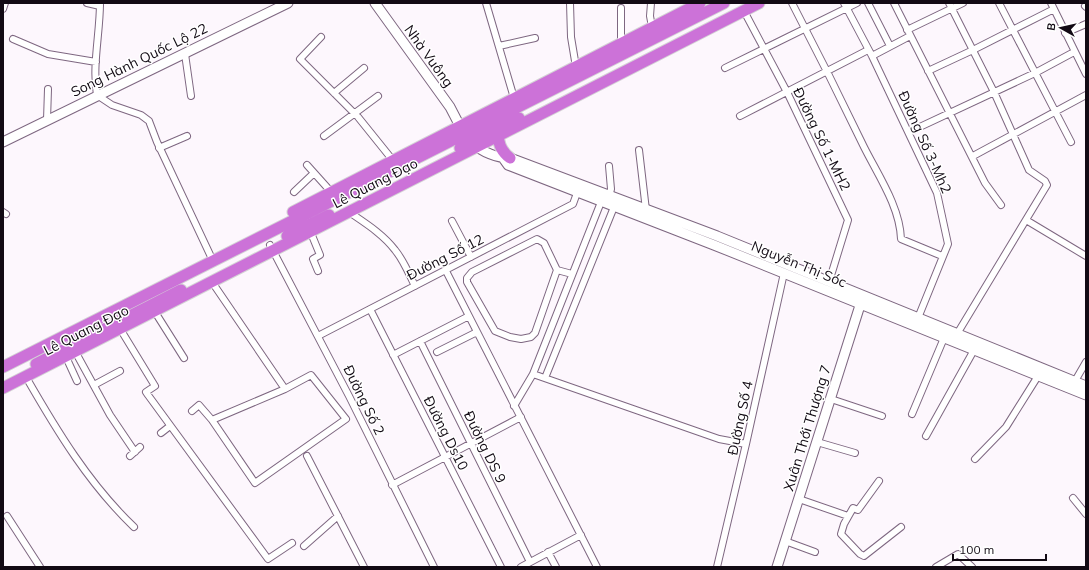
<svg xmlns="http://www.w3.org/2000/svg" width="1089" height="570" font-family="Mulish,sans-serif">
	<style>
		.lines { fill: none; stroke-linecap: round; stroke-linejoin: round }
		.street-casing { stroke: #7e6781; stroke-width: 8 }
		.secondary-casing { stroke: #7e6781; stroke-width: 11 }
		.highway-casing { stroke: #d4d3d5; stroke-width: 13 }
		.street { stroke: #fff; stroke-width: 6 }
		.secondary { stroke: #fff; stroke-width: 9 }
		.highway { stroke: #cc72d8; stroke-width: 11 }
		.labels { text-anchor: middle; stroke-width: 3; stroke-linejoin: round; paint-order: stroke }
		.street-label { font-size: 14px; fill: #120a14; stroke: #fff }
	</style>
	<rect width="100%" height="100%" fill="#fdf7fd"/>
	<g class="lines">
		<!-- street casing -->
		<g class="street-casing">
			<path id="street" d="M 87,3 L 100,6
				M 100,3 C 100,33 92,66 97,95 L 112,105 L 141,115 L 149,121 L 157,142 L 213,261
				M 486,3 L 514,98
				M 570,3 L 571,37 L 576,67
				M 651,3 L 650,16 L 652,27
				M 792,3 C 817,51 841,99 864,147 C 878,175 900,207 901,239 L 942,256
				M 844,3 L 872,56 L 937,193 L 948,244 L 918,318
				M 868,3 L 890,46
				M 894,3 L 985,183 L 1001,205
				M 949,3 L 994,92 L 1029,170 L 1045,181 L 1047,185 L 957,334
				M 999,3 L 1071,142
				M 1051,3 L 1086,74
				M 1085,6 L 1086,7
				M 3,9 L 5,3
				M 744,11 L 787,92 L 848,220 L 829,282
				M 907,30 L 963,3
				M 1065,33 L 1086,24
				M 321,37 L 300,59 L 358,117 L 395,163
				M 13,39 L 48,54 L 96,62
				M 621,43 L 621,8
				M 499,46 L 535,38
				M 185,54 L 191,96
				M 872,56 L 910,36
				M 725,68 L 857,3
				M 928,71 L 973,50 L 1054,9
				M 334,93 L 364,68
				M 740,116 L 868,50
				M 47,120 L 48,89
				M 909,132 L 1035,73 L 1074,52
				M 324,136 L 378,96
				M 159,148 L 187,136
				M 639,150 L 646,210
				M 973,156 L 1086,95
				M 307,165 L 333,194
				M 294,192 L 314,173
				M 609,197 L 611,189 L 609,166
				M 3,212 L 6,214
				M 349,212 C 365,223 383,234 395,250 C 404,261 409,274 415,286
				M 1026,220 L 1086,256
				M 452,221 L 471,257
				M 311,233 L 320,255 L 313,259 L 318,271
				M 537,239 L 544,243 L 557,270 L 535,333 L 531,337 L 521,339 L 510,337 L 495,331 L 467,282 L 467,278 L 472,272 Z
				M 270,245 L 349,396 L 434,567
				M 557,270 L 572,274
				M 446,271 L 597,567
				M 212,282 L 285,389
				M 370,309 L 501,567
				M 155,312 L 184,358
				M 119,327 L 155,386 L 146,392 L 148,395 L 268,559 L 292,543
				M 318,336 L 573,204 L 577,193
				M 420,341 L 530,562
				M 437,352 L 477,332
				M 76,353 L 110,415 L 135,452
				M 393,355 L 469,316
				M 66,357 L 77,381
				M 533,374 L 719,439 L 746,444
				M 26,377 C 57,431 89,484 134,527
				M 545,378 L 614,207
				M 1075,381 L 1086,362
				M 94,385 L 120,371
				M 831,399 L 882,416
				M 514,406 L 533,374 L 601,202
				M 192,411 L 199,405 L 212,420 L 255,483 L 346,419 L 311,375 L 285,389 L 212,420
				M 912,414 L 944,338
				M 161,433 L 170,426
				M 926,436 L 974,350
				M 817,442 L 855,453
				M 130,456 L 140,447
				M 307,456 L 364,567
				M 975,459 L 1006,427 L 1038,376
				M 879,481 L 858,510 L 853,508 L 844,524 L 841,534 L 860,554 L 864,556 L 901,527
				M 392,485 L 521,417
				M 1073,498 L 1086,514
				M 799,499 L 848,516
				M 7,516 L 40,567
				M 785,541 L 815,552
				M 304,546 L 338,516
				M 548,552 L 556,567
				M 521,567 L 581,535
				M 717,567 L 746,444 L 784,273
				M 936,567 L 958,554 L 972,567"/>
		</g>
		<!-- secondary casing -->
		<g class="secondary-casing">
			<path id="secondary" d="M 375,3 L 450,107 L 463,132
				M 3,142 L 288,3
				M 473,143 C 482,152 497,158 510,158 L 717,236 L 1086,386
				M 503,158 L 508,165 L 714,245 L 1086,395
				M 777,567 L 862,299"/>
		</g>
		<!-- highway casing -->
		<g class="highway-casing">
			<path id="highway" d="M 499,130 C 497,141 501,151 510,158
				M 460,148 L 519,118
				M 293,212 L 700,3
				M 287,236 L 329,215
				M 36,364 L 181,290
				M 3,367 L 724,3
				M 3,388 L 759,3"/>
		</g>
		<!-- street -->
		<use href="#street" class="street"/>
		<!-- secondary -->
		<use href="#secondary" class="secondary"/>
		<!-- highway -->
		<use href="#highway" class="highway"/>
	</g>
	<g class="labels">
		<!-- street labels -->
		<g class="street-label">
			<text transform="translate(429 56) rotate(54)" y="5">Nhà Vuông</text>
			<text transform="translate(139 60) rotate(-26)" y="5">Song Hành Quốc Lộ 22</text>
			<text transform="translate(822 139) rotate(64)" y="5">Đường Số 1-MH2</text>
			<text transform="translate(925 142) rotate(66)" y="5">Đường Số 3-Mh2</text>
			<text transform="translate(375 183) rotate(-27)" y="5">Lê Quang Đạo</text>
			<text transform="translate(445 257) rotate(-27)" y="5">Đường Số 12</text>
			<text transform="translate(799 264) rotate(22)" y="5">Nguyễn Thị Sóc</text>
			<text transform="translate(86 330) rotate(-27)" y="5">Lê Quang Đạo</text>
			<text transform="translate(364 400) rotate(64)" y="5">Đường Số 2</text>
			<text transform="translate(740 418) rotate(-78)" y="5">Đường Số 4</text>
			<text transform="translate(807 428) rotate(-73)" y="5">Xuân Thới Thượng 7</text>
			<text transform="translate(446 433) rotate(63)" y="5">Đường Ds10</text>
			<text transform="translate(485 447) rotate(64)" y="5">Đường DS 9</text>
		</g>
	</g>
	<!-- border -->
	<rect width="1089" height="570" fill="none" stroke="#120a14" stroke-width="8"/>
	<!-- north arrow -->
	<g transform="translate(1061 28) rotate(278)" stroke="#ffffff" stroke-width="3" paint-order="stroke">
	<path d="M0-3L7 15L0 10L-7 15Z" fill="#120a14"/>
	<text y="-6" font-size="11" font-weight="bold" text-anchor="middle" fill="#120a14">B</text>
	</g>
	<!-- scale -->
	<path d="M953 554v6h93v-6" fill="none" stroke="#120a14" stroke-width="2"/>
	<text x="959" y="554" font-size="12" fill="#120a14" stroke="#ffffff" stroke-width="3" paint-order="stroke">100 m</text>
</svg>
